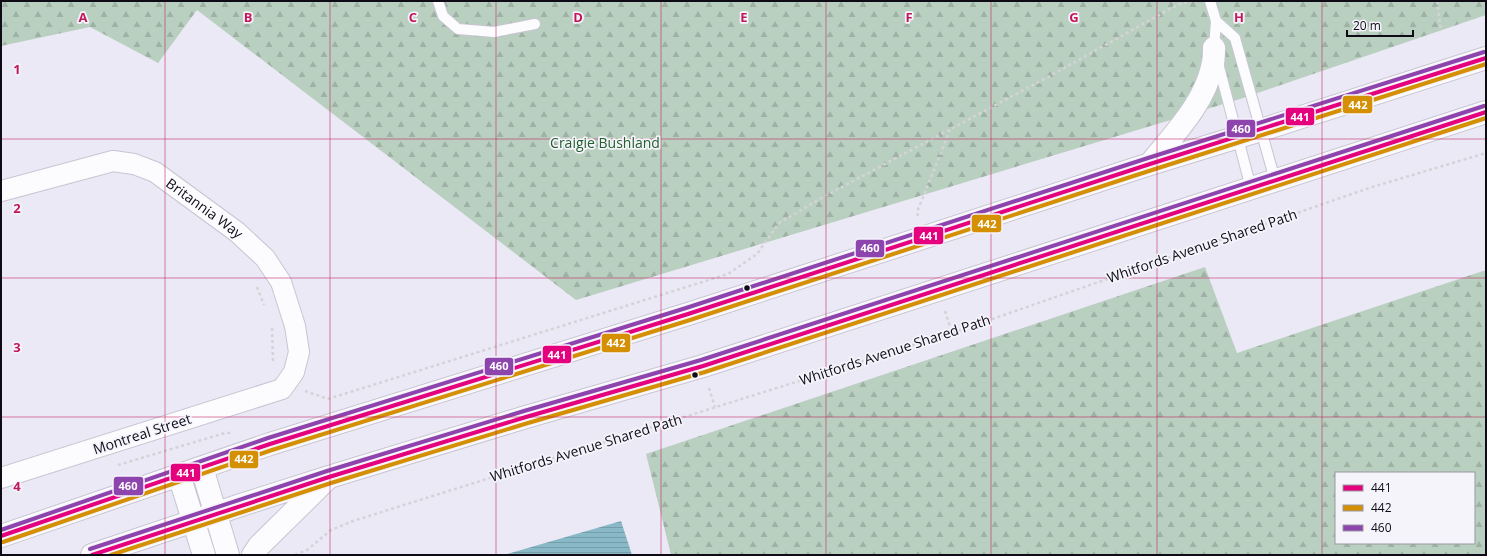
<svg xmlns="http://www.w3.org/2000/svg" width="1487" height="556" font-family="'Open Sans',sans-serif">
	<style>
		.forest { fill: url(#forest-firs); fill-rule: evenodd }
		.water { fill: url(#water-rules) }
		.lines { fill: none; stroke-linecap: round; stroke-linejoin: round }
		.lane-casing { stroke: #c8c5d2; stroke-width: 12 }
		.street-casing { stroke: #c8c5d2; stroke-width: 22 }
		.secondary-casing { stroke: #c8c5d2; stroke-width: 24 }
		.primary-casing { stroke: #c8c5d2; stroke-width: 24 }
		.path { stroke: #d4d3d7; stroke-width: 2.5; stroke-dasharray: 3 3; stroke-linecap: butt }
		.lane { stroke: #fcfcfe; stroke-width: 10 }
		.street { stroke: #fcfcfe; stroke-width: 20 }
		.secondary { stroke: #fcfcfe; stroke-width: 22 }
		.primary { stroke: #fcfcfe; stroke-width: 22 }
		.bus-1-casing { stroke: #f5f4fb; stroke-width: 7 }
		.bus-2-casing { stroke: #f5f4fb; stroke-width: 7 }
		.bus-3-casing { stroke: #f5f4fb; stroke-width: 7 }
		.bus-1 { stroke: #e5007d; stroke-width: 4 }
		.bus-2 { stroke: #d48f03; stroke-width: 4 }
		.bus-3 { stroke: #8e44ad; stroke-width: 4 }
		.grid { fill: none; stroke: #c2185b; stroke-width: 1; stroke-opacity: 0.55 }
		.bus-dot { fill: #0e0b17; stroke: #f5f4fb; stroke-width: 1.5 }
		.labels { text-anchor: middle; stroke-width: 3.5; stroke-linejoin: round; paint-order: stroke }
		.park-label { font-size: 14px; fill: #22602d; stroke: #f5f4fb }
		.street-label { font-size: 14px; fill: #0e0b17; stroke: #f5f4fb }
		.grid-label { font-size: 13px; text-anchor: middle; font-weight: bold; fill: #c2185b; stroke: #f5f4fb; stroke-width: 3.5; stroke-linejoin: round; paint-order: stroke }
		.line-badge { stroke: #f5f4fb; stroke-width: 1.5 }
		.badge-label { font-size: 11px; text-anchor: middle; font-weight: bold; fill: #fff }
	</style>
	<defs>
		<pattern id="forest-firs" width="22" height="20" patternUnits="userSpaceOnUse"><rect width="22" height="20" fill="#b9d0c0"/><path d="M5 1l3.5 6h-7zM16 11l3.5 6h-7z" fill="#9eb1a4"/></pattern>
		<pattern id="water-rules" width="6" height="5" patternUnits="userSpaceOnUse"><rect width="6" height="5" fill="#89b9c7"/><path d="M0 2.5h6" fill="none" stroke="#759eaa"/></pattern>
	</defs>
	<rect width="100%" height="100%" fill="#ece9f6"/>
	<!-- forest -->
	<path class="forest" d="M 1,1 L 1486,1 L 1486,15 L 1240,99 L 576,300 L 197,10 L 158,63 L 90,27 L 1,46 Z
		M 1205,267 L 1237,353 L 1486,270 L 1486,555 L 671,555 L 646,454 ZM 1336,473 L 1474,473 L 1474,543 L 1336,543 Z"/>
	<!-- water -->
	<path class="water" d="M 621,521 L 632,555 L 504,555 Z"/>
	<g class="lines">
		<!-- lane casing -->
		<g class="lane-casing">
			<path id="lane" d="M 438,1 L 443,16 L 458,29 L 494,32 L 535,24
				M 1210,1 L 1216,21 L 1214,48 L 1251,188
				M 1216,21 L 1235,38 L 1275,180"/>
		</g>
		<!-- street casing -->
		<g class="street-casing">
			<g id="street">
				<path id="s1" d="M 1,191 L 113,161 L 134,164 L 155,172 L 237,232 L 265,258 L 281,282 L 295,326 L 299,352 L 294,372 L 282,389 L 1,478"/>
			</g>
		</g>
		<!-- secondary casing -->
		<g class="secondary-casing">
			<path id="secondary" d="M 202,468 L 228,555
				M 179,475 L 204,555"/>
		</g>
		<!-- primary casing -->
		<g class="primary-casing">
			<path id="primary" d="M 1150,164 C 1173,135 1204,104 1212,67 C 1214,61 1214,54 1214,48
				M 1,536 L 270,444 L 688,314 L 1150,164 L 1261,130 L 1486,58
				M 92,555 L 241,505 L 329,477 L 526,417 L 703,366 L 1486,112
				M 253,555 L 259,546 L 327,479"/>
		</g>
		<!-- path -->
		<path class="path" d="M 1437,1 L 1441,31
			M 918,216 L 917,212 L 950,130
			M 257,287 L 264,305
			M 945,311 L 952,333
			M 272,328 L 273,361
			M 709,388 L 715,407
			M 305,391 L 328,399 L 728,274 L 757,254 L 779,223 L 827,195 L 1048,77 L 1179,4 L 1191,1
			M 118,465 L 225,433 L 231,433
			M 295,555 L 307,550 L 331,530 L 353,521 L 952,333 L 1369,188 L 1486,153"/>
		<!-- lane -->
		<use href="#lane" class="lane"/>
		<!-- street -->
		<use href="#street" class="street"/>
		<!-- secondary -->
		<use href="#secondary" class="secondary"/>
		<!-- primary -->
		<use href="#primary" class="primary"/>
		<!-- bus-1 casing -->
		<g class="bus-1-casing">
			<path id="bus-1" d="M 1,536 L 270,444 L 688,314 L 1150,164 L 1486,58
				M 92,555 L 329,477 L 526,417 L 703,366 L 1486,112"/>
		</g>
		<!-- bus-2 casing -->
		<g class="bus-2-casing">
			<path id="bus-2" d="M 3,542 L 272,450 L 690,320 L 1152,170 L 1486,64
				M 111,555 L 331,483 L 528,423 L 705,372 L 1486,118"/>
		</g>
		<!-- bus-3 casing -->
		<g class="bus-3-casing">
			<path id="bus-3" d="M 1,530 L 268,438 L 686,308 L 1148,158 L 1484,52
				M 90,549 L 327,471 L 524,411 L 701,360 L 1484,106"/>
		</g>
		<!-- bus-1 -->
		<use href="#bus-1" class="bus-1"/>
		<!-- bus-2 -->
		<use href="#bus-2" class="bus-2"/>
		<!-- bus-3 -->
		<use href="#bus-3" class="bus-3"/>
	</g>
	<!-- grid -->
	<path class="grid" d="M 165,1 L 165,555M 330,1 L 330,555M 496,1 L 496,555M 661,1 L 661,555M 826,1 L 826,555M 991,1 L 991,555M 1157,1 L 1157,555M 1322,1 L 1322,555M 1,139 L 1486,139M 1,278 L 1486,278M 1,417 L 1486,417"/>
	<!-- markers -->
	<g class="bus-dot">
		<circle cx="747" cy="288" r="3.5"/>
		<circle cx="695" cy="375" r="3.5"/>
	</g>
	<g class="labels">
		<!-- park labels -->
		<g class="park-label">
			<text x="605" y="148">Craigie Bushland</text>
		</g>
		<!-- street labels -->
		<g class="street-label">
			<text dy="5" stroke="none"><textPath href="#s1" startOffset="221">Britannia Way</textPath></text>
			<text transform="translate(1202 246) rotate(-19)" y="5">Whitfords Avenue Shared Path</text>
			<text transform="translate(895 350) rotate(-18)" y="5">Whitfords Avenue Shared Path</text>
			<text transform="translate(142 434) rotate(-18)" y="5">Montreal Street</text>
			<text transform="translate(586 448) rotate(-17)" y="5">Whitfords Avenue Shared Path</text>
		</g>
	</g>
	<g class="grid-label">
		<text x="83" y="22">A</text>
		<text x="248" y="22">B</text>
		<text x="413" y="22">C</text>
		<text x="578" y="22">D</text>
		<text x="744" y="22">E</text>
		<text x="909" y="22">F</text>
		<text x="1074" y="22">G</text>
		<text x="1239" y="22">H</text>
		<text x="17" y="74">1</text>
		<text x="17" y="213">2</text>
		<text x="17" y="352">3</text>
		<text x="17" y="491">4</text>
	</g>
	<g class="line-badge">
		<rect x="1342" y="95" width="31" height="19" rx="4" fill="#d48f03"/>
		<rect x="1285" y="107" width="30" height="19" rx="4" fill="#e5007d"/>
		<rect x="1226" y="119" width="30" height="19" rx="4" fill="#8e44ad"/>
		<rect x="971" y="214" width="31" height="19" rx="4" fill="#d48f03"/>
		<rect x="913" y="226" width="31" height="19" rx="4" fill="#e5007d"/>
		<rect x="855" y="239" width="30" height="19" rx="4" fill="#8e44ad"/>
		<rect x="601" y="333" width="30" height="20" rx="4" fill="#d48f03"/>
		<rect x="542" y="345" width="30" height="19" rx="4" fill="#e5007d"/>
		<rect x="484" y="357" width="30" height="19" rx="4" fill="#8e44ad"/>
		<rect x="229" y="450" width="30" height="19" rx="4" fill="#d48f03"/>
		<rect x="170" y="463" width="31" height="19" rx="4" fill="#e5007d"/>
		<rect x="113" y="476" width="31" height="20" rx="4" fill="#8e44ad"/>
	</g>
	<g class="badge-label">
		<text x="1358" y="109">442</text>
		<text x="1300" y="121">441</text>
		<text x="1241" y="133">460</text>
		<text x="987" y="228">442</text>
		<text x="929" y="240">441</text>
		<text x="870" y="252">460</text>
		<text x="616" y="347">442</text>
		<text x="557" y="359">441</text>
		<text x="499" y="370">460</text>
		<text x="244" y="463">442</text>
		<text x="186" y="477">441</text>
		<text x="128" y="490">460</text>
	</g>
	<!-- border -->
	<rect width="1487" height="556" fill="none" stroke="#0e0b17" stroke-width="4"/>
	<!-- legend -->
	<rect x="1335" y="472" width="140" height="72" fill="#f5f4fb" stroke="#9997a0"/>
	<rect x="1343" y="485" width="20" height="6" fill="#e5007d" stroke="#9997a0"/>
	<text x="1371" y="492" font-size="12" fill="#0e0b17">441</text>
	<rect x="1343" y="505" width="20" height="6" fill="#d48f03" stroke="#9997a0"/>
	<text x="1371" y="512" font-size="12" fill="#0e0b17">442</text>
	<rect x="1343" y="525" width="20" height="6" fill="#8e44ad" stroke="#9997a0"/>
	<text x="1371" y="532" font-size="12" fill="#0e0b17">460</text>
	<!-- scale -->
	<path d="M1347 30v6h66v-6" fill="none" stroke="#0e0b17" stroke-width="2"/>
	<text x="1353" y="30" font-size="12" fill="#0e0b17" stroke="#f5f4fb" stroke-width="3" paint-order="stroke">20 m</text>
</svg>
